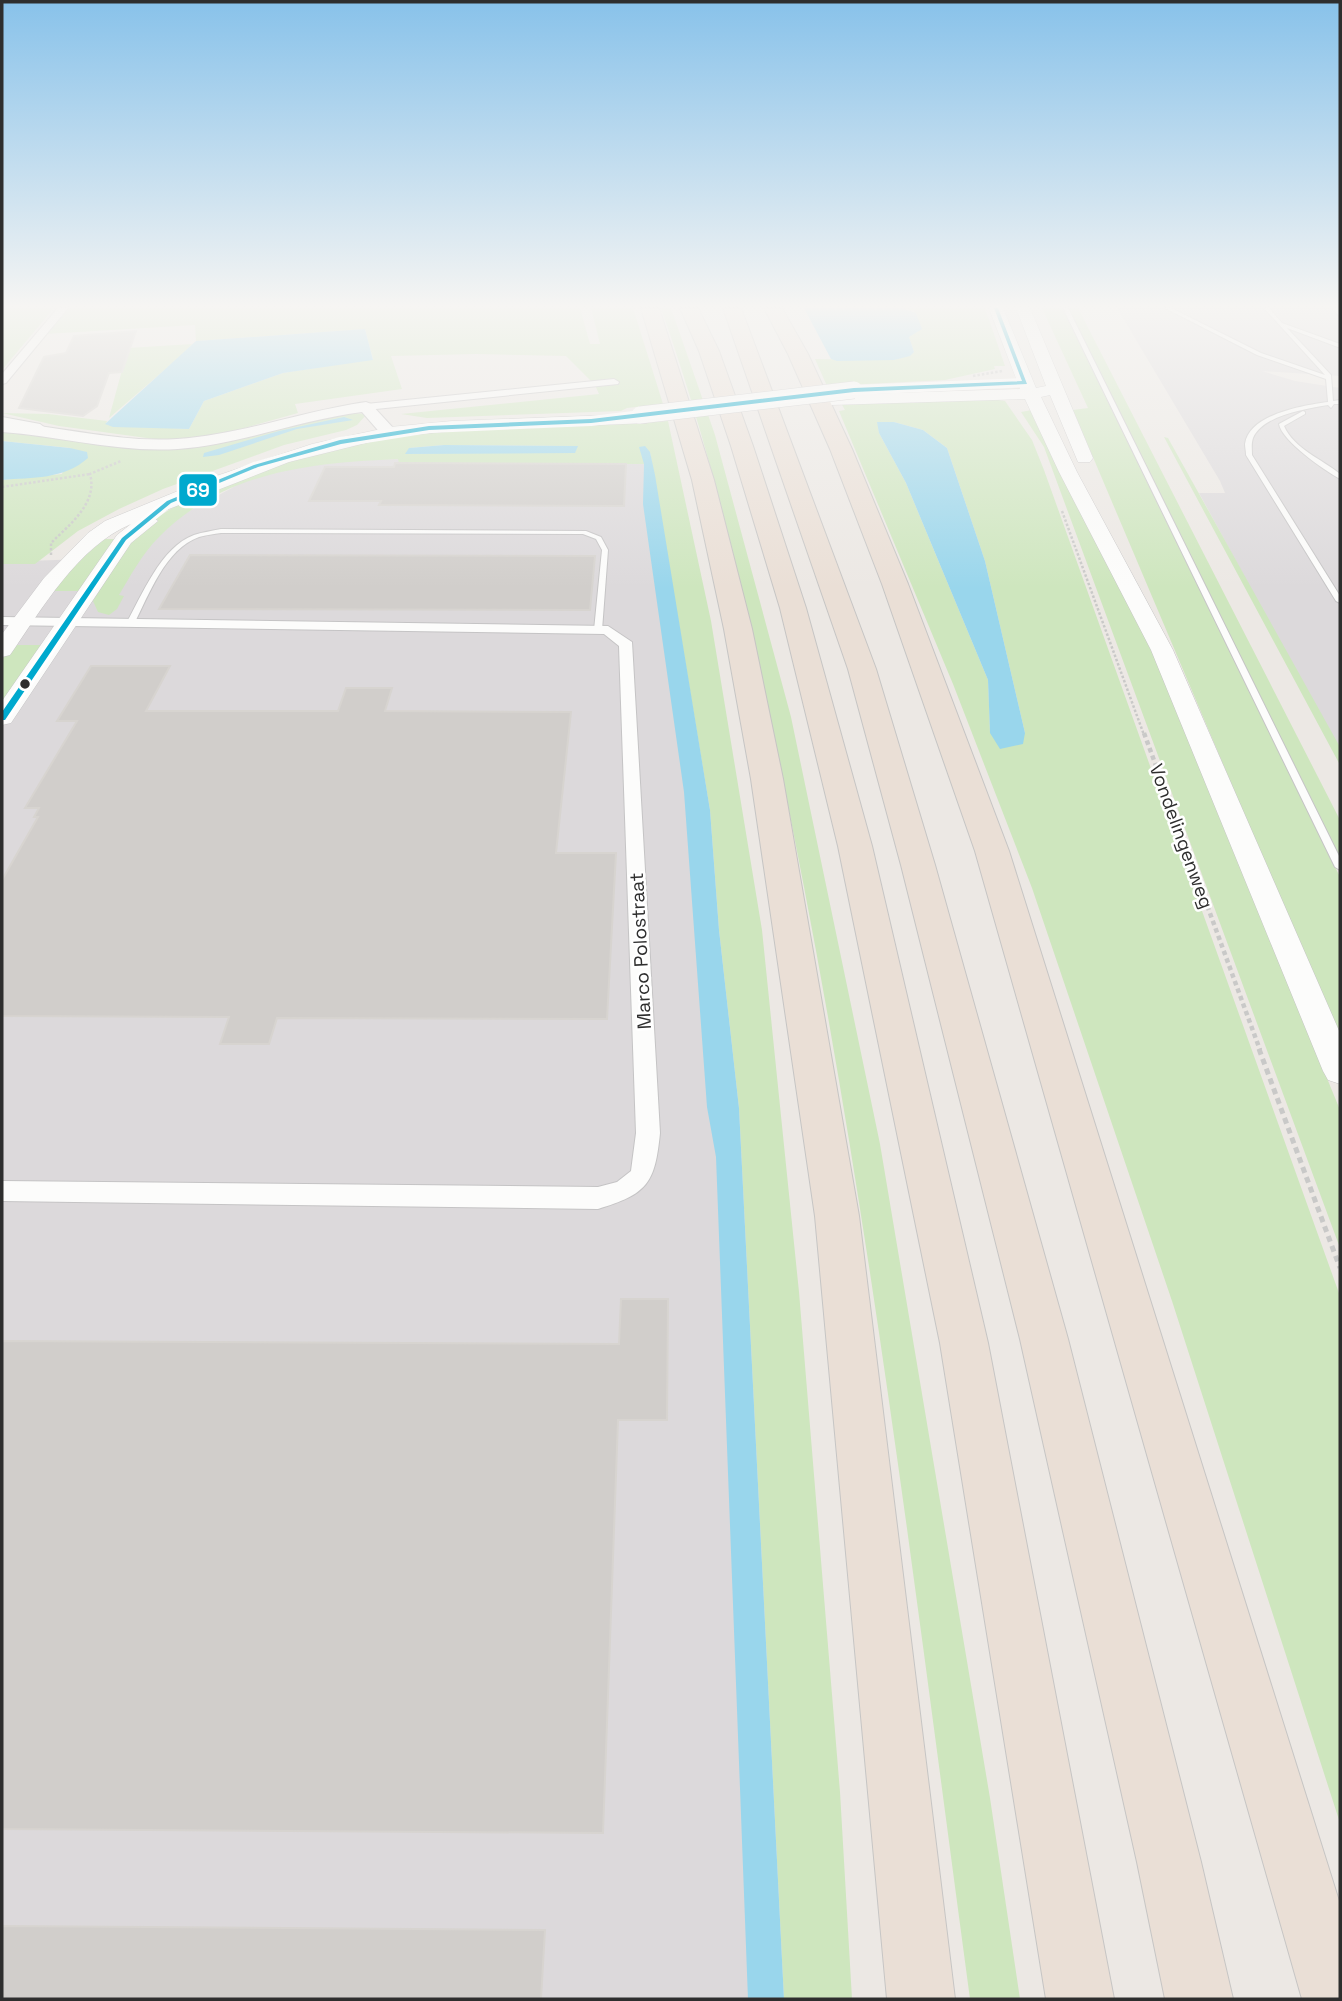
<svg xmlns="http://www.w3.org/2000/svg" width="1342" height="2001" font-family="'Space Grotesk',sans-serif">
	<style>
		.industrial { fill: #dcd9db }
		.green { fill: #cee6be; fill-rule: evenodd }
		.water { fill: #99d6ec }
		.building { fill: #d1cecb; stroke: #d7d4d0; stroke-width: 2 }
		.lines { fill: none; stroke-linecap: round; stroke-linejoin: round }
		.service-casing { stroke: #c5c4c5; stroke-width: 2 }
		.minor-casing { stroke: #c5c4c5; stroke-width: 2 }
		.tertiary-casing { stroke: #c5c4c5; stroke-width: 2 }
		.secondary-casing { stroke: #c5c4c5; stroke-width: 1 }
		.motorway-casing { stroke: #c6c5c4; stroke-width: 2 }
		.path-far2 { stroke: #c9c9c8; stroke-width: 2.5; stroke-dasharray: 2.5 2; stroke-linecap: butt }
		.path-far1 { stroke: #c9c9c8; stroke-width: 4.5; stroke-dasharray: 4.5 3.5; stroke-linecap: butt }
		.path { stroke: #c9c9c8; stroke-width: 5; stroke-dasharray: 6 4.5; stroke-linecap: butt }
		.service { fill: #fcfcfb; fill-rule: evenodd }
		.minor { fill: #fcfcfb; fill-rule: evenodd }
		.tertiary { fill: #fcfcfb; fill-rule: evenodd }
		.secondary { fill: #fcfcfb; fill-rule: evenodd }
		.motorway { fill: #eadfd6; fill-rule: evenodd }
		.secondary-bridge-casing { stroke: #c5c4c5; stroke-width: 18; stroke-linecap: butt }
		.secondary-bridge { stroke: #fcfcfb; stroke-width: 17 }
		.bus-1-casing { stroke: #fff; stroke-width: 6 }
		.bus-1 { fill: #00a9ce; fill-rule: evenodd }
		.bus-dot { fill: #2e2e2e; stroke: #fff; stroke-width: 2.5 }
		.labels { text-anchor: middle; stroke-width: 5; stroke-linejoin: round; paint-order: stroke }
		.street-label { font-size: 19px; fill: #2e2e2e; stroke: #fff }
		.line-badge { stroke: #fff; stroke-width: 2.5 }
		.badge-label { font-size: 19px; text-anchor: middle; font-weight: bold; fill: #fff }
	</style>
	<rect width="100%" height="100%" fill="#ece8e4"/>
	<!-- industrial -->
	<path class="industrial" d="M 1117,308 L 1335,308 L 1340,315 L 1340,376 L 1262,371 L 1295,381 L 1340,388 L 1340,752 L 1199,493 L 1225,493 L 1220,481 Z
		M 647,456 L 728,1159 L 765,1999 L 2,1999 L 2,562 L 136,557 L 169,522 L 252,477 L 303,464 L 331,460 Z"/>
	<!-- green -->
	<path class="green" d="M 2,308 L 54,308 L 2,370 Z
		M 68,308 L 580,308 L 590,344 L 600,344 L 591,308 L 633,308 L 663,404 L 627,408 L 621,411 L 427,418 L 401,414 L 599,394 L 595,385 L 566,356 L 476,354 L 391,356 L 402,389 L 295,404 L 298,413 L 230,432 L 185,440 L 154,439 L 59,426 L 2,413 L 48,414 L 107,421 L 106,424 L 189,429 L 204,401 L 283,373 L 373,359 L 365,329 L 196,341 L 195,325 L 45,334 Z
		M 661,308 L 671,308 L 715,435 L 791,717 L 880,1144 L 990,1798 L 1020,1999 L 970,1999 C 920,1628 875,1255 804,887 C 766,691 727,497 661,308 Z
		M 902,308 L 985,308 L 1005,366 L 994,366 L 995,369 L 945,380 L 827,386 L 815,359 L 894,360 L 914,352 L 909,337 L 912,334 L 914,311 Z
		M 1042,308 L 1062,308 L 1340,877 L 1340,1040 L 1073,410 L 1088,408 Z
		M 1068,308 L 1078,308 L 1340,820 L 1340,857 Z
		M 192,344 L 183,354 L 109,418 L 128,348 Z
		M 992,399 L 1005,401 L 1032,440 L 1044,470 L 1340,1296 L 1340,1823 L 1172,1301 L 1032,888 L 953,684 L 839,411 L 845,410 L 841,403 ZM 878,422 L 894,422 L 923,430 L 947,448 L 985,561 L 1025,733 L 990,733 L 988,680 L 906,483 L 879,433 Z
		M 1032,410 L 1037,414 L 1033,417 L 1038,427 L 1044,430 L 1148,641 L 1340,1110 L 1340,1248 L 1044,447 L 1021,412 Z
		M 352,413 L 367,414 L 357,425 L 346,430 L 284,445 L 163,489 L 119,509 L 78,531 L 35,564 L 2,564 L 2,480 L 62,474 L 71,448 L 2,441 L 2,428 L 159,446 Z
		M 668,421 L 711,621 L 762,930 L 799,1292 L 840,1792 L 852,1999 L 784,1999 L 739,1108 L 719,930 L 710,810 L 650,452 L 644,464 L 399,463 L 398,459 C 311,463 224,471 159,537 C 142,554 131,575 119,595 L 124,596 L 117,609 L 109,615 L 98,612 L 93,601 C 111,573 127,542 153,521 C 183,498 219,486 254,474 C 308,454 366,436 424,431 C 505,425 587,428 668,421 ZM 444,445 L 577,446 L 577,447 L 410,454 L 409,448 Z
		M 1164,437 L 1168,438 L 1340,747 L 1340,765 Z
		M 104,539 L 115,539 L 80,591 L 50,591 L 62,576 Z
		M 12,645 L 44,645 L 2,707 L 2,660 Z"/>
	<!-- water -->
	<path class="water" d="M 804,308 L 902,308 L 916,313 L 922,329 L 909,337 L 914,352 L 910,356 L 894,360 L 837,361 L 831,359 Z
		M 365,329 L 373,360 L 283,373 L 204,401 L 189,429 L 113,427 L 105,424 L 196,341 Z
		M 344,417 L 353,420 L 297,429 L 219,455 L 203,457 L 204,453 L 279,431 Z
		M 877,422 L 894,422 L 923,430 L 947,448 L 985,561 L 1025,733 L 1023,744 L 1000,749 L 990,733 L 988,680 L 906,483 L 879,433 Z
		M 2,441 L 70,448 L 87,452 L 88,458 C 63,480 33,477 2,480 Z
		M 444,445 L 578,446 L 575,453 L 405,454 L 409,448 Z
		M 645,446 L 650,452 L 655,475 L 710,810 L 719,930 L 739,1108 L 784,1999 L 748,1999 L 716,1157 L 707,1107 L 684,792 L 643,504 L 644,464 L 639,447 Z"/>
	<!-- building -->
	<path class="building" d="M 136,331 L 122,372 L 109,373 L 97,406 L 83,416 L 19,408 L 44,357 L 66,353 L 74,336 Z
		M 395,463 L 626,464 L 624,506 L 379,505 L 381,501 L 309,501 L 325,467 L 394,467 Z
		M 190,555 L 595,556 L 590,610 L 159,609 Z
		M 91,666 L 170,666 L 146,711 L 338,711 L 346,688 L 392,688 L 385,711 L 571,712 L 556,853 L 616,853 L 607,1019 L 277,1018 L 269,1044 L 220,1044 L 229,1017 L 2,1016 L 2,880 L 38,817 L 34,817 L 39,808 L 25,808 L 77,721 L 57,721 Z
		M 621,1299 L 668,1299 L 667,1420 L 618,1420 L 603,1833 L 2,1829 L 2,1341 L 619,1344 Z
		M 2,1926 L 545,1930 L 541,1999 L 2,1999 Z"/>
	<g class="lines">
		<!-- service casing -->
		<g class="service-casing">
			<path id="service" d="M 1063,308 L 1068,308 L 1340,858 L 1340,870 L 1335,867 Z
				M 1165,308 L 1171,308 L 1261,353 L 1325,375 L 1264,308 L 1269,308 L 1282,323 L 1340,344 L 1340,347 L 1338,347 L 1287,328 L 1331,375 L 1333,401 L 1340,400 L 1340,404 L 1334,404 L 1331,408 L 1328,405 C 1306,409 1263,415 1253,438 C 1251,444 1252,449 1252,455 L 1340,596 L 1340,603 L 1336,601 L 1246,455 C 1246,451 1245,447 1245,444 C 1249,414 1305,405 1328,402 L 1326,379 L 1257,355 Z
				M 1332,308 L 1337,308 L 1340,313 L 1340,317 Z
				M 1303,411 L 1305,412 L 1305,414 L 1284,426 C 1294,449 1322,459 1340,474 L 1340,479 C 1324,470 1282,441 1279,424 Z
				M 221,529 L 586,531 L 601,537 L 608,550 L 602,630 L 598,632 L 594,630 L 602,550 L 596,539 L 583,534 L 221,533 C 214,534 206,535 199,537 C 165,549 149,595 134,624 L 127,626 L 126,624 C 142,595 161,547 194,535 C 203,532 212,531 221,529 Z"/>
		</g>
		<!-- minor casing -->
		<g class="minor-casing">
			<path id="minor" d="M 58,308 L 68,308 L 6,383 L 2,384 L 2,374 Z
				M 614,379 L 619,382 L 618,384 L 366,410 L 360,407 L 366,404 Z
				M 2,417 L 40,424 L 48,430 L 42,434 L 32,429 L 2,423 Z
				M 2,617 L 608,626 L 632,642 L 660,1133 C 655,1184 647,1194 598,1209 L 2,1201 L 2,1181 L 598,1187 L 617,1182 L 631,1171 L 636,1133 L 619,646 L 604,634 L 2,625 Z"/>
		</g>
		<!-- tertiary casing -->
		<g class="tertiary-casing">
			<path id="tertiary" d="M 366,402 L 371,404 L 395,430 L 397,433 L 395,436 L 383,436 L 362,412 C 300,420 241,444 178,449 C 119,453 60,436 2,432 L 2,422 C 60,426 119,443 177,439 C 241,435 302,411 366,402 Z"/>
		</g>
		<!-- secondary casing -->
		<g class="secondary-casing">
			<path id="secondary" d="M 989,308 L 1003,308 L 1036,388 L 1046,386 L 1016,308 L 1030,308 L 1093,458 L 1090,462 L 1078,462 L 1050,395 L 1041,397 L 1077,472 L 1173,650 L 1340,1033 L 1340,1084 L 1328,1080 L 1323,1071 L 1151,650 L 1059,472 L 1025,399 L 831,405 L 823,400 L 831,395 L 1020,389 Z
				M 641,414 L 647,415 L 650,419 L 647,423 L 452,431 L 390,437 L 289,462 L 151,516 L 158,521 L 131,543 L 11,723 L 2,725 L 2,701 L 117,535 L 131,524 C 77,547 42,609 10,655 L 2,657 L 2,634 L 44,578 L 88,533 L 105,521 L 207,479 L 312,444 L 390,427 L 452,421 Z"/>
		</g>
		<!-- motorway casing -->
		<g class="motorway-casing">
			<path id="motorway" d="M 641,308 L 659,308 L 714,480 L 752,629 L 783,779 L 859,1216 L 955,1999 L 887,1999 L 815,1216 L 751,779 L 724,629 L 692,480 Z
				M 680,308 L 698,308 L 719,351 L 753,446 L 806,608 L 872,846 L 988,1343 L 1114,1999 L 1046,1999 L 940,1343 L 838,846 L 780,608 L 731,446 L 699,351 Z
				M 723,308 L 741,308 L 876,669 L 935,865 L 1068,1339 L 1201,1862 L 1233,1999 L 1165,1999 L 1137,1862 L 1020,1339 L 901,865 L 848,669 Z
				M 764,308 L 782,308 L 808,354 L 852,449 L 908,584 L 1009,851 L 1340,1904 L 1340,1999 L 1302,1999 L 975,851 L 882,584 L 830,449 L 788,354 Z"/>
		</g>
		<!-- path-far2 -->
		<path class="path-far2" d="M 973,376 L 1002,371
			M 2,487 L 90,474
			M 1062,511 L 1144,735
			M 51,555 L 51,543 C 70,524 98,503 90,474 L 121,461"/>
		<!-- path-far1 -->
		<path class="path-far1" d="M 1144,733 L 1260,1050"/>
		<!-- path -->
		<path class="path" d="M 1259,1049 L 1340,1268"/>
		<!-- service -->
		<use href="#service" class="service"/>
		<!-- minor -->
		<use href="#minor" class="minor"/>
		<!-- tertiary -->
		<use href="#tertiary" class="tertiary"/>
		<!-- secondary -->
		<use href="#secondary" class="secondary"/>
		<!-- motorway -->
		<use href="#motorway" class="motorway"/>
		<!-- secondary-bridge casing -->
		<g class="secondary-bridge-casing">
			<path id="secondary-bridge" d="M 640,415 L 854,390"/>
		</g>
		<!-- secondary-bridge -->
		<use href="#secondary-bridge" class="secondary-bridge"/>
		<!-- bus-1 casing -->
		<g class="bus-1-casing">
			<path id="bus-1" d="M 994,308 L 998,308 L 1027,384 L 854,392 L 591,423 L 429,430 L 341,444 L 258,467 L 171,503 L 126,540 L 5,720 L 2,720 L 2,712 L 122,538 L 167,501 L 254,465 L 340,440 L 429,426 L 591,419 L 854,388 L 1022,381 Z"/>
		</g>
		<!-- bus-1 -->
		<use href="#bus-1" class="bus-1"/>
	</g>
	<!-- sky -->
	<linearGradient id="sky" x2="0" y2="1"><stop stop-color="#88c2ea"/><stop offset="0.52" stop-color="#f6f5f3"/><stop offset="1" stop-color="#f6f5f3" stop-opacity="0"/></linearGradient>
	<rect width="1342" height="588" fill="url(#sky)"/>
	<!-- markers -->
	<circle class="bus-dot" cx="25" cy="684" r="6"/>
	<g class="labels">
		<!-- street labels -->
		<g class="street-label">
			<text transform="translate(1182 836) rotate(70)" y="7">Vondelingenweg</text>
			<text transform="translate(640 951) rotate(-93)" y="7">Marco Polostraat</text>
		</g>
	</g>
	<rect class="line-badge" x="178" y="473" width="40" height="34" rx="7" fill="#00a9ce"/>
	<g class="badge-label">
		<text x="198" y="497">69</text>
	</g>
	<!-- border -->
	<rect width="1342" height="2001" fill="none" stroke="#2e2e2e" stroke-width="7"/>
</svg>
